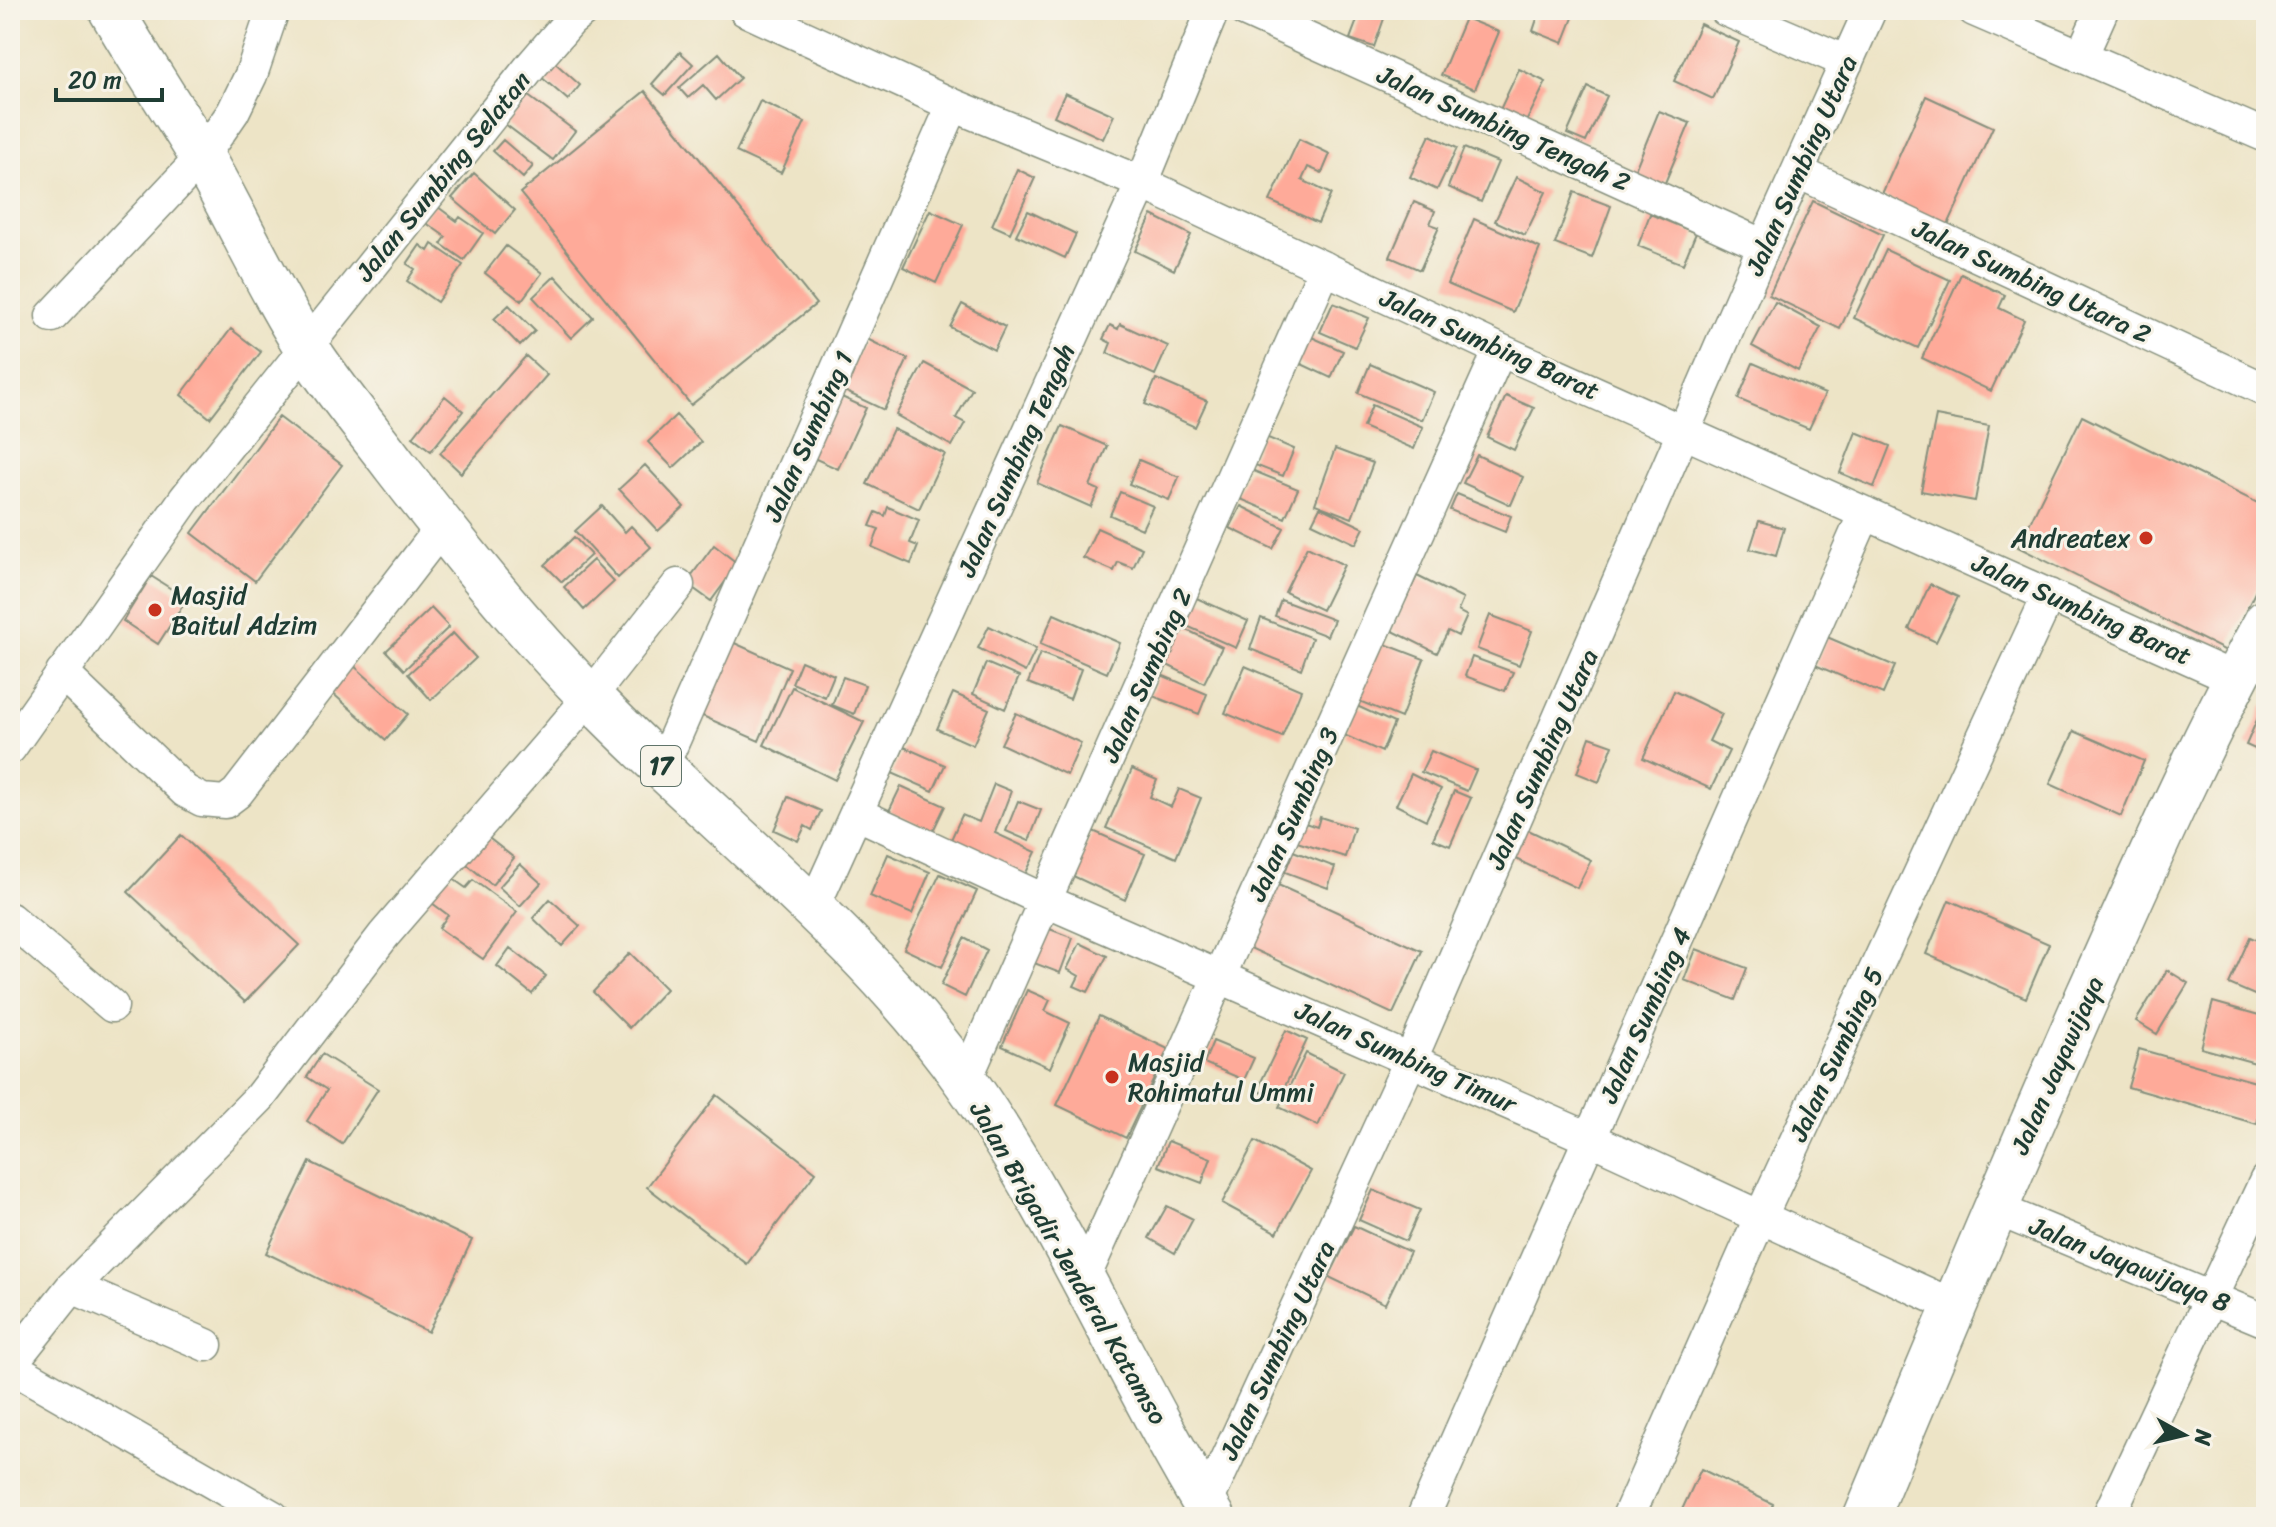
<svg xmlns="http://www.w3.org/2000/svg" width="2276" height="1527" font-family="Sriracha,sans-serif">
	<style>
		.building { fill: #feaa99 }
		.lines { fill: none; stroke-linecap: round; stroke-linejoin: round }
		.street-casing { stroke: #86907d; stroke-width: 35 }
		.secondary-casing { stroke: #86907d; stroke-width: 47 }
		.highway-casing { stroke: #86907d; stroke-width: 47 }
		.street { stroke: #fff; stroke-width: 32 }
		.secondary { stroke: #fff; stroke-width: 44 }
		.highway { stroke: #fff; stroke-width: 44 }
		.poi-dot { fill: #c8321e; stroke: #f7f3e8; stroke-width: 3 }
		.labels { text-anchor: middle; stroke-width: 6; stroke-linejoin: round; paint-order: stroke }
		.shield { fill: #f7f3e8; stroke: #60746a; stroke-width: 2 }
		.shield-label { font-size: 24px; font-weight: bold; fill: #1f3d34 }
		.street-label { font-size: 26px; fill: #1f3d34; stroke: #f7f3e8 }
		.poi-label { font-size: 26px; fill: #1f3d34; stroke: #f7f3e8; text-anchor: start }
	</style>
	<rect width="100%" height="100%" fill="#f7f3e8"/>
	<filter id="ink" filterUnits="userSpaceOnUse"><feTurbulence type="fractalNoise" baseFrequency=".0125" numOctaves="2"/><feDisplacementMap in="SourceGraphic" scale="16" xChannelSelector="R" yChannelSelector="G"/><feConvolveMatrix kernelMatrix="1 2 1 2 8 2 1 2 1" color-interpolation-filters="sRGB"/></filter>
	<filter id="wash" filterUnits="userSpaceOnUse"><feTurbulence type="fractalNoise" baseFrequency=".006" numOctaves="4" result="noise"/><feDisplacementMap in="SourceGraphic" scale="32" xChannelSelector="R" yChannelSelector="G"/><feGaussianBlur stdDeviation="1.8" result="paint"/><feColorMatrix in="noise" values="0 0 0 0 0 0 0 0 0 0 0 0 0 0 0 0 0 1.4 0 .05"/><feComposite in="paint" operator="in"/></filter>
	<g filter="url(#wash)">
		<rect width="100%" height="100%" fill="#ede4c6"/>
		<g id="blocks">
			<!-- building -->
			<path class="building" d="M 1361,10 L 1387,10 L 1374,47 L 1350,39 Z
				M 1540,10 L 1576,10 L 1563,43 L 1533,31 Z
				M 1465,18 L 1499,32 L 1475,89 L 1441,75 Z
				M 1700,24 L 1739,42 L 1713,99 L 1674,81 Z
				M 680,52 L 693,64 L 665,95 L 652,84 Z
				M 719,53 L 740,78 L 716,100 L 703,85 L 688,98 L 679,88 Z
				M 553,61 L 580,85 L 568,100 L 540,76 Z
				M 1519,69 L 1546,82 L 1523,128 L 1497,116 Z
				M 1588,87 L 1607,96 L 1586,142 L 1567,134 Z
				M 645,91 L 816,304 L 691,405 L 520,193 Z
				M 1065,93 L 1114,115 L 1103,139 L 1054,116 Z
				M 527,95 L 575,131 L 553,160 L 505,124 Z
				M 1926,96 L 1993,127 L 1947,227 L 1881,196 Z
				M 760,101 L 805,122 L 781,173 L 736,152 Z
				M 1659,111 L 1690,123 L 1662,190 L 1632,177 Z
				M 1430,135 L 1457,148 L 1437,190 L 1410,177 Z
				M 1299,139 L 1330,154 L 1322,173 L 1308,167 L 1302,180 L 1331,194 L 1318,223 L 1270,201 Z
				M 503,140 L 533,166 L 523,178 L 493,151 Z
				M 1464,148 L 1498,162 L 1481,202 L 1448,187 Z
				M 1017,169 L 1035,178 L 1010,233 L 992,225 Z
				M 474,173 L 515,210 L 495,234 L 452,198 Z
				M 1516,177 L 1546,192 L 1525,235 L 1495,221 Z
				M 1574,192 L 1611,206 L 1592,258 L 1555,244 Z
				M 1813,201 L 1883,235 L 1840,329 L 1769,295 Z
				M 1414,202 L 1435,211 L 1430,224 L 1439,227 L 1420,270 L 1390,257 Z
				M 434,204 L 457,221 L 460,217 L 483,233 L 464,260 L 441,244 L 446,237 L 422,220 Z
				M 930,210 L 963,225 L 936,283 L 903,267 Z
				M 1028,211 L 1076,234 L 1065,258 L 1016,235 Z
				M 1650,214 L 1696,233 L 1683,264 L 1638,246 Z
				M 1152,215 L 1191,235 L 1174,270 L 1135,251 Z
				M 1474,219 L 1540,248 L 1513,312 L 1447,284 Z
				M 432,244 L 463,265 L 437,302 L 407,281 L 415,269 L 407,264 L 420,245 L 428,251 Z
				M 506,246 L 542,273 L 521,301 L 485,273 Z
				M 1886,250 L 1950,280 L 1918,348 L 1854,318 Z
				M 1961,274 L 2005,295 L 1999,308 L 2024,320 L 1991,391 L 1922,358 Z
				M 555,276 L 593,317 L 571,338 L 533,297 Z
				M 1775,302 L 1821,327 L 1798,371 L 1752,346 Z
				M 1333,303 L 1369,318 L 1355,347 L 1320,332 Z
				M 962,304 L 1005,327 L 994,350 L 950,327 Z
				M 509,305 L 535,331 L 520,346 L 494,319 Z
				M 1120,324 L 1168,346 L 1155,375 L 1107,353 L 1111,343 L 1103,339 L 1110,325 L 1118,329 Z
				M 231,329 L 261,352 L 210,418 L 181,395 Z
				M 1307,335 L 1343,351 L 1331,378 L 1295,361 Z
				M 865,338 L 908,359 L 884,410 L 840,389 Z
				M 526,356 L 547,375 L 461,473 L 440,453 Z
				M 924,363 L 972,389 L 956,418 L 965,423 L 952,446 L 896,415 Z
				M 1753,363 L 1825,394 L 1809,429 L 1738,399 Z
				M 1370,364 L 1434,392 L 1422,420 L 1358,393 Z
				M 1156,379 L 1207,401 L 1195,427 L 1145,404 Z
				M 835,394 L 866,408 L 838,469 L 807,455 Z
				M 445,396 L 463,411 L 431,451 L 413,437 Z
				M 1506,396 L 1534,408 L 1514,450 L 1487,437 Z
				M 1372,405 L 1423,427 L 1414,449 L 1363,427 Z
				M 676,415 L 701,442 L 673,468 L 648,442 Z
				M 1936,416 L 1989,426 L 1975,501 L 1921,491 Z
				M 2082,416 L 2266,507 L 2266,570 L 2226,651 L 2018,547 Z
				M 279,417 L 342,465 L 255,581 L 192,533 Z
				M 1062,426 L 1107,446 L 1090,486 L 1099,490 L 1091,507 L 1037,483 Z
				M 893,429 L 945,454 L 919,509 L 867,484 Z
				M 1856,432 L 1890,446 L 1874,487 L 1840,473 Z
				M 1261,435 L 1294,449 L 1283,476 L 1250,463 Z
				M 1335,449 L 1373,463 L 1352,518 L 1315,504 Z
				M 1477,455 L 1523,477 L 1511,505 L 1463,483 Z
				M 1139,460 L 1179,477 L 1169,500 L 1129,484 Z
				M 645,465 L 684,507 L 658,531 L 619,489 Z
				M 1249,469 L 1298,489 L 1285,518 L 1236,497 Z
				M 1120,492 L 1153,506 L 1142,529 L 1110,515 Z
				M 1457,494 L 1511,516 L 1505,532 L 1450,510 Z
				M 602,506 L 625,532 L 631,526 L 651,547 L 618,578 L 575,531 Z
				M 1241,506 L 1284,528 L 1273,549 L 1230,528 Z
				M 888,507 L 919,520 L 910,543 L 918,546 L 911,564 L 872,547 L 879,529 L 870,526 L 876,512 L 885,516 Z
				M 1320,507 L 1364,528 L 1356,544 L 1312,523 Z
				M 1759,521 L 1784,528 L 1776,556 L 1750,549 Z
				M 1097,528 L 1142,548 L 1133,568 L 1118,562 L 1114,571 L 1083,558 Z
				M 574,537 L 591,555 L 562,582 L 545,565 Z
				M 714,545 L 738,564 L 711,601 L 686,583 Z
				M 1307,547 L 1344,565 L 1322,610 L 1285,592 Z
				M 593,560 L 614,582 L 584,610 L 564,587 Z
				M 151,576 L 187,599 L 158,644 L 123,621 Z
				M 1417,576 L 1463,599 L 1458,611 L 1467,616 L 1458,636 L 1448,631 L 1437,653 L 1391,630 Z
				M 1930,584 L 1958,597 L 1936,642 L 1909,629 Z
				M 1192,596 L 1248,621 L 1236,648 L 1180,623 Z
				M 1281,600 L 1334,620 L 1327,636 L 1275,616 Z
				M 431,608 L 449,627 L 404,670 L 386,651 Z
				M 1054,614 L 1120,643 L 1107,673 L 1040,644 Z
				M 1490,615 L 1532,631 L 1519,665 L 1477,649 Z
				M 1261,618 L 1312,638 L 1301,669 L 1250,649 Z
				M 989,626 L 1036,649 L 1025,672 L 978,648 Z
				M 1179,626 L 1222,647 L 1204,683 L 1161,662 Z
				M 453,633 L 476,658 L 431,700 L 408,674 Z
				M 1827,637 L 1895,666 L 1883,694 L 1815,665 Z
				M 730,641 L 790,668 L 759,741 L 698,714 Z
				M 1377,641 L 1424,659 L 1401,718 L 1354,699 Z
				M 1040,653 L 1081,669 L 1070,699 L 1028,683 Z
				M 1472,657 L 1513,672 L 1505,691 L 1465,676 Z
				M 801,661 L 834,675 L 825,697 L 792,683 Z
				M 986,663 L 1019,677 L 1005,709 L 973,694 Z
				M 353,665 L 408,714 L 386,740 L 330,691 Z
				M 1245,666 L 1301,690 L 1282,737 L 1225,713 Z
				M 1159,674 L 1207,694 L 1199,714 L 1150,695 Z
				M 843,677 L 865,685 L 854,714 L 832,705 Z
				M 792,687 L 864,722 L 835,780 L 764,745 Z
				M 1674,691 L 1722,714 L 1709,741 L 1729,751 L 1711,789 L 1643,758 Z
				M 953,693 L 989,709 L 973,745 L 937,729 Z
				M 1357,706 L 1394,723 L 1382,752 L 1344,735 Z
				M 2263,706 L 2266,708 L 2266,754 L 2246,745 Z
				M 1016,713 L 1081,743 L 1067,775 L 1001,744 Z
				M 2074,731 L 2144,761 L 2121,816 L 2050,784 Z
				M 1590,737 L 1613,745 L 1599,782 L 1577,773 Z
				M 904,747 L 945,765 L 933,791 L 892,773 Z
				M 1431,751 L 1476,770 L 1467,791 L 1421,772 Z
				M 1132,769 L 1157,780 L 1150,797 L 1171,807 L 1179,789 L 1201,798 L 1176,858 L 1106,828 Z
				M 1411,774 L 1441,789 L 1426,820 L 1396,805 Z
				M 994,784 L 1011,791 L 995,833 L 1036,852 L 1024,877 L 949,844 L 962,815 L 979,822 Z
				M 901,786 L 945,806 L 933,831 L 889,811 Z
				M 1454,791 L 1471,798 L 1450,846 L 1433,839 Z
				M 788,797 L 821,811 L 812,830 L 805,826 L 798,841 L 774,830 Z
				M 1018,801 L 1041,810 L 1029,841 L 1006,831 Z
				M 1320,817 L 1354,828 L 1345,857 L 1297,842 L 1302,822 L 1317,827 Z
				M 1520,826 L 1591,860 L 1577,888 L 1507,855 Z
				M 1093,831 L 1145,854 L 1125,900 L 1073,876 Z
				M 181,835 L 299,945 L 245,1002 L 128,892 Z
				M 485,835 L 514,858 L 492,885 L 463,861 Z
				M 1293,851 L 1335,867 L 1328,888 L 1285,872 Z
				M 888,854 L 930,872 L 912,914 L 870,896 Z
				M 520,864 L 541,883 L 520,906 L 499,887 Z
				M 446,874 L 466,888 L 473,880 L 517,912 L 483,959 L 439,928 L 448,915 L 428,900 Z
				M 940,874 L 977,891 L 942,967 L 904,949 Z
				M 1276,884 L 1422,951 L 1393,1014 L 1248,947 Z
				M 550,899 L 580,926 L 562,946 L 533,918 Z
				M 1949,900 L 2049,944 L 2026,998 L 1926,954 Z
				M 1047,928 L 1073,938 L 1060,973 L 1034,963 Z
				M 2250,937 L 2266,944 L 2266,1000 L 2229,984 Z
				M 964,938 L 987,950 L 965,997 L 941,985 Z
				M 1080,943 L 1107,956 L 1088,992 L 1074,986 L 1079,976 L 1067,969 Z
				M 510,948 L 546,976 L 532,994 L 497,966 Z
				M 1696,949 L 1747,968 L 1735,1000 L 1684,980 Z
				M 630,953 L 666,989 L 629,1028 L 593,992 Z
				M 2167,970 L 2188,983 L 2157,1034 L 2136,1021 Z
				M 1027,990 L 1050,1000 L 1045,1011 L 1070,1023 L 1050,1068 L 1002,1046 Z
				M 2213,1002 L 2266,1017 L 2266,1037 L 2259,1064 L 2201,1048 Z
				M 1099,1016 L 1168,1049 L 1126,1138 L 1057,1105 Z
				M 1286,1030 L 1307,1040 L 1278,1101 L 1257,1090 Z
				M 1213,1041 L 1254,1058 L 1244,1080 L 1204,1063 Z
				M 2139,1049 L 2266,1085 L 2257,1124 L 2128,1087 Z
				M 1306,1053 L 1344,1072 L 1318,1126 L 1279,1107 Z
				M 322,1054 L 378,1089 L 342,1144 L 307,1121 L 327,1090 L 307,1077 Z
				M 717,1095 L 816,1172 L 747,1264 L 647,1187 Z
				M 1168,1141 L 1211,1158 L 1202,1183 L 1158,1166 Z
				M 1255,1141 L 1311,1171 L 1277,1233 L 1222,1203 Z
				M 310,1162 L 472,1240 L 428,1332 L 266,1253 Z
				M 1373,1190 L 1420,1210 L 1406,1241 L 1359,1220 Z
				M 1167,1206 L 1193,1219 L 1175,1253 L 1149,1238 Z
				M 1354,1226 L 1410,1252 L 1385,1304 L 1329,1277 Z
				M 1701,1469 L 1773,1504 L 1767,1517 L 1679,1516 Z"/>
		</g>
	</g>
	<g filter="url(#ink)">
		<use href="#blocks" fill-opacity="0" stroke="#86907d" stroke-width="2"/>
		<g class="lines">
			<!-- street casing -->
			<g class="street-casing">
				<path id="street" d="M 745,10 L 953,105 L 1142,183 L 1500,350 L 2236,679
					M 1244,10 L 1764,246
					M 1726,10 L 1847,62
					M 1974,10 L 2266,136
					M 2081,57 L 2102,10
					M 1798,172 L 2266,390
					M 52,316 L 202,157 L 233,112 L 251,75 L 273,10
					M 62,673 L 185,791 L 202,800 L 225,802 L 237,793 L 442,527
					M 10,748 L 185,499 L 532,65 L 570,21 L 584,10
					M 662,767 L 953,105
					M 856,813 L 1046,901 L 1591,1139 L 1954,1306
					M 813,908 L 1142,183 L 1213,10
					M 10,919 L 112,1006
					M 965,1081 L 1325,268
					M 1994,1208 L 2266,1321
					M 1084,1278 L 1500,350
					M 72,1287 L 206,1345
					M 10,1365 L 72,1287 L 259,1098 L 384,935 L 590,697 L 678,585
					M 10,1366 L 273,1517
					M 1206,1504 L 1411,1059 L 1764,246 L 1870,10
					M 1423,1517 L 1865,513
					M 1628,1517 L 1761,1216 L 2049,595
					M 2108,1517 L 2266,1180"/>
			</g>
			<!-- secondary casing -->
			<g class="secondary-casing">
				<path id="secondary" d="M 1866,1517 C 1939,1342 2012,1167 2089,993 C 2145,868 2200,742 2266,622"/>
			</g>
			<!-- highway casing -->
			<g class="highway-casing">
				<path id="highway" d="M 111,10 C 139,59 171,106 200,154 C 237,217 266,284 305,345 C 332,387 365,426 395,466 C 457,546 520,625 590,697 C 715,826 862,934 966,1082 C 1062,1219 1126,1375 1213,1517"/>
			</g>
			<!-- street -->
			<use href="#street" class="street"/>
			<!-- secondary -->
			<use href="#secondary" class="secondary"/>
			<!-- highway -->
			<use href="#highway" class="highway"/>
		</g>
	</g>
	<!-- markers -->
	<g class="poi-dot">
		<circle cx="2146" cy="538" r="8"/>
		<circle cx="155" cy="610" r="8"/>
		<circle cx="1112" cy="1077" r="8"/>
	</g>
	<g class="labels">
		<!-- shield labels -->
		<rect class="shield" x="641" y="746" width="40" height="40" rx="6"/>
		<g class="shield-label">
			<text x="661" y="774">17</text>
		</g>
		<!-- street labels -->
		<g class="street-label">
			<text transform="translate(1504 128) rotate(24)" y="9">Jalan Sumbing Tengah 2</text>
			<text transform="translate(1801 165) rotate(-66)" y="9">Jalan Sumbing Utara</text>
			<text transform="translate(443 176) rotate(-51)" y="9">Jalan Sumbing Selatan</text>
			<text transform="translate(2032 281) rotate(25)" y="9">Jalan Sumbing Utara 2</text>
			<text transform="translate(1490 344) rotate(24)" y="9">Jalan Sumbing Barat</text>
			<text transform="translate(808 436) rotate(-66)" y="9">Jalan Sumbing 1</text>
			<text transform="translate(1016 460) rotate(-66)" y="9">Jalan Sumbing Tengah</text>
			<text transform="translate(2082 609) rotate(24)" y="9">Jalan Sumbing Barat</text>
			<text transform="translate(1146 675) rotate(-66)" y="9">Jalan Sumbing 2</text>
			<text transform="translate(1542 759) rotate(-66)" y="9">Jalan Sumbing Utara</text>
			<text transform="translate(1293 814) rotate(-66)" y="9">Jalan Sumbing 3</text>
			<text transform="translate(1645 1015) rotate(-66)" y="9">Jalan Sumbing 4</text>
			<text transform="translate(1836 1054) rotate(-65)" y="9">Jalan Sumbing 5</text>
			<text transform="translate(1406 1057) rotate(24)" y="9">Jalan Sumbing Timur</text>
			<text transform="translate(2057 1065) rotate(-66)" y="9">Jalan Jayawijaya</text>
			<text transform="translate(1069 1263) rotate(60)" y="9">Jalan Brigadir Jenderal Katamso</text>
			<text transform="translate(2130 1264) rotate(22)" y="9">Jalan Jayawijaya 8</text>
			<text transform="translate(1277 1350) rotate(-65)" y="9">Jalan Sumbing Utara</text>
		</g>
		<!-- poi labels -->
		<g class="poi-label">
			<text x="2130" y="547" text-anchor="end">Andreatex</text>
			<text x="171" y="604">Masjid<tspan x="171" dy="30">Baitul Adzim</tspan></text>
			<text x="1128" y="1071">Masjid<tspan x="1128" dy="30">Rohimatul Ummi</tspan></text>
		</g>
	</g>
	<!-- margin -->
	<rect width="2276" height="1527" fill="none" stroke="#f7f3e8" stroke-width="40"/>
	<!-- north arrow -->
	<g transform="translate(2184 1435) rotate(98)" stroke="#f7f3e8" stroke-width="6" paint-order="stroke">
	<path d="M0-6L14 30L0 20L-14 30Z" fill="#1f3d34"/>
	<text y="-12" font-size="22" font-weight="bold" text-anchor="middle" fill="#1f3d34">N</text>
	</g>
	<!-- scale -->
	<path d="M56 88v12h106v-12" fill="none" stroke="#1f3d34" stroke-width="4"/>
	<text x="68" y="88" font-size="24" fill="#1f3d34" stroke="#f7f3e8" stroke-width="6" paint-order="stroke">20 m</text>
</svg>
